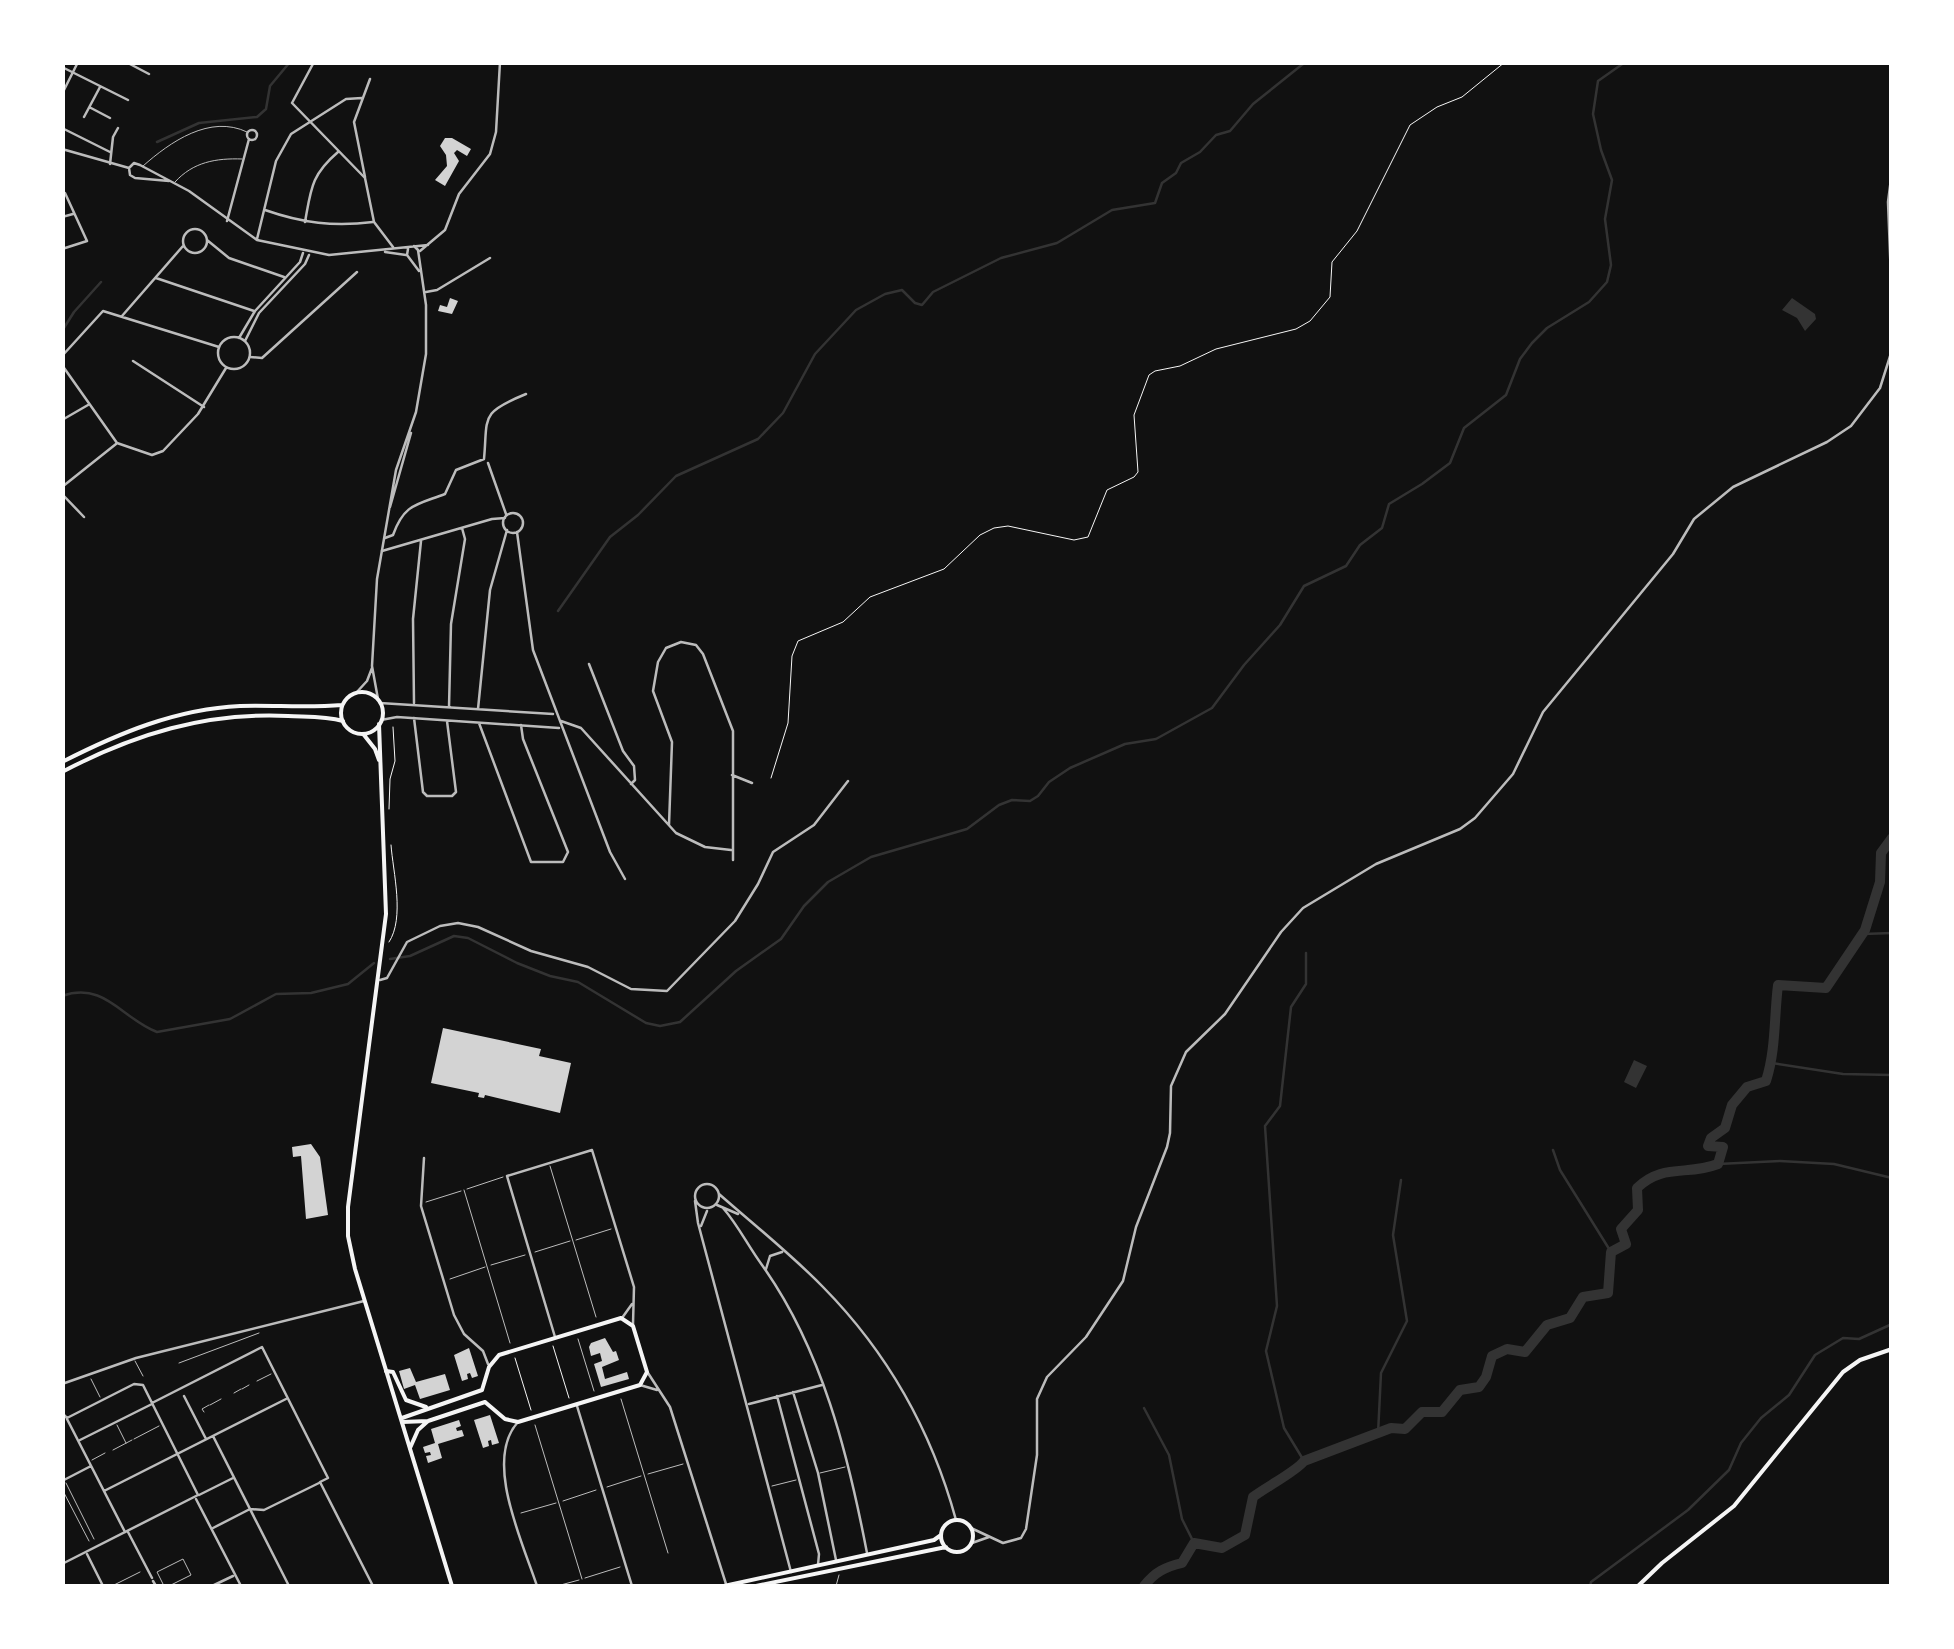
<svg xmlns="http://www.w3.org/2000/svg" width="1954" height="1649" font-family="'Playfair Display',serif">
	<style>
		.water { fill: #333 }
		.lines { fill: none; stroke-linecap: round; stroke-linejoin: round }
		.stream { stroke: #333; stroke-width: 2.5 }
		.river { stroke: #333; stroke-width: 10 }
		.building { fill: #d3d3d3 }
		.path { stroke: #f5f5f5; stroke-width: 1 }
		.pedestrian { stroke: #bcbcbc; stroke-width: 1 }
		.minor { stroke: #bcbcbc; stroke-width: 2.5 }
		.tertiary { stroke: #bcbcbc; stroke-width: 2.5 }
		.secondary { stroke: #f5f5f5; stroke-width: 4 }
		.primary { stroke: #f5f5f5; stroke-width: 4 }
	</style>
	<rect width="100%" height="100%" fill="#111"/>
	<!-- water -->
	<path class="water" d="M 1792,298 L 1815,314 L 1816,319 L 1805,331 L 1797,318 L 1782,310 Z
		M 1634,1060 L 1647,1066 L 1636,1088 L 1624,1082 Z"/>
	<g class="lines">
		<!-- stream -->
		<path class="stream" d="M 157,142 L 199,123 L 257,117 L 266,109 L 270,86 L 290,62
			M 62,331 L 74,312 L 101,282
			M 558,611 L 610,537 L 638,515 L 676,476 L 758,439 L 783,413 L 815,354 L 856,310 L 885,294 L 902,290 L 915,303 L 922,305 L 933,292 L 1001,258 L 1057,243 L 1112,210 L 1155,203 L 1162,183 L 1176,173 L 1181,163 L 1200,152 L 1216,135 L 1230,131 L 1253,104 L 1303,64 L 1312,62
			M 1863,934 L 1892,933
			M 390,959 L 410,956 L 454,936 L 468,938 L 517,963 L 550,976 L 578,982 L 646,1023 L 660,1026 L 680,1022 L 736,971 L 781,939 L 804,906 L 828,882 L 871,857 L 967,829 L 999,805 L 1012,800 L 1030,801 L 1038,796 L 1049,782 L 1070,768 L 1125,744 L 1156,739 L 1212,708 L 1244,665 L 1280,625 L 1304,586 L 1346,566 L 1360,545 L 1382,528 L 1389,504 L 1422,484 L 1450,463 L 1464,428 L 1506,395 L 1520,359 L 1532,343 L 1547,328 L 1589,302 L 1607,282 L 1611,265 L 1605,219 L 1612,180 L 1601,150 L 1593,114 L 1598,81 L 1625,62
			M 62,996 C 105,981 122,1019 157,1032 L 230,1019 L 276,994 L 311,993 L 348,984 L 374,963
			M 1772,1063 L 1843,1074 L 1892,1075
			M 1553,1150 L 1560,1170 L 1611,1252
			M 1718,1164 L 1780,1161 L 1834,1164 L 1892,1178
			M 1144,1408 L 1169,1455 L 1182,1519 L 1194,1543
			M 1378,1434 L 1381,1373 L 1407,1321 L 1393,1235 L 1401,1180
			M 1304,1461 L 1284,1428 L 1266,1351 L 1277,1306 L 1265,1126 L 1280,1106 L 1291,1007 L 1306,984 L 1306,953
			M 1590,1586 L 1591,1582 L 1688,1510 L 1729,1470 L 1741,1443 L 1761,1418 L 1789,1395 L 1815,1355 L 1843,1338 L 1859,1339 L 1892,1324"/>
		<!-- river -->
		<path class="river" d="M 1144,1586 C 1155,1572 1165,1567 1182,1563 L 1194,1543 L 1222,1548 L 1245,1535 L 1253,1497 C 1266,1487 1297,1471 1304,1461 L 1391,1428 L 1405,1429 L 1422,1412 L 1442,1412 L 1460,1390 L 1479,1387 L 1486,1377 L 1492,1356 L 1507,1349 L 1525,1352 L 1547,1325 L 1570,1318 L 1583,1297 L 1608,1293 L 1611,1252 L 1626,1244 L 1621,1229 L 1638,1210 L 1637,1188 C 1663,1163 1687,1176 1718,1164 L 1723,1147 L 1708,1146 L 1711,1138 L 1725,1128 L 1732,1105 L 1747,1087 L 1766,1081 C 1776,1050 1774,1017 1778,985 L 1826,988 L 1865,930 L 1880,882 L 1881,853 L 1892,838"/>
	</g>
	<!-- building -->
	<path class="building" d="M 445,138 L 452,138 L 471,149 L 467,156 L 457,150 L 454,153 L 459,161 L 445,186 L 435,180 L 447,166 L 446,155 L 440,146 Z
		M 450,298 L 458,301 L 452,314 L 438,311 L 440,305 L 447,307 Z
		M 443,1028 L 541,1049 L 539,1056 L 571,1063 L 560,1113 L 485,1095 L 484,1098 L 478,1097 L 479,1093 L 431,1083 Z
		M 311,1144 L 320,1157 L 328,1215 L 306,1219 L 301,1156 L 293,1157 L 292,1147 Z
		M 605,1338 L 613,1352 L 616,1351 L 619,1360 L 602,1367 L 605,1379 L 627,1372 L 629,1379 L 601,1387 L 594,1364 L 602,1361 L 600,1353 L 591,1356 L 589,1347 L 591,1343 Z
		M 469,1348 L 478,1376 L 472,1378 L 470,1373 L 467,1374 L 468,1379 L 462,1381 L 454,1355 Z
		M 410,1368 L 416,1382 L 445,1374 L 450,1390 L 420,1399 L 415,1385 L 404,1389 L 399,1371 Z
		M 490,1415 L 499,1443 L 492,1445 L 491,1440 L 488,1441 L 489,1446 L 483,1448 L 474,1420 Z
		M 459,1420 L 461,1426 L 456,1428 L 457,1431 L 462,1430 L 464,1436 L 438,1444 L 442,1458 L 428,1463 L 426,1456 L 431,1455 L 430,1452 L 425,1453 L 423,1447 L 435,1443 L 431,1429 Z"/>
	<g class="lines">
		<!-- path -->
		<path class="path" d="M 771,778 L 788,723 L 792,656 L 798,641 L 843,622 L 870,597 L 944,569 L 980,535 L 994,528 L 1008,526 L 1074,540 L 1088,537 L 1107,490 L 1134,477 L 1138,472 L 1134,415 L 1149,375 L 1155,371 L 1180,366 L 1216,349 L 1296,329 L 1310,321 L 1330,297 L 1332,262 L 1357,231 L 1410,125 L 1437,107 L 1462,97 L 1505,62
			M 389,809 L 390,779 L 395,761 L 393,727
			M 389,942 C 405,918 393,872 391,845
			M 553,1346 L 569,1398
			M 515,1358 L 531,1410"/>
		<!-- pedestrian -->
		<path class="pedestrian" d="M 143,166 C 170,142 210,114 247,132
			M 175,182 C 193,162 216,158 242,159
			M 550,1166 L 596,1317
			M 467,1189 L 503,1177
			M 464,1190 L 510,1343
			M 426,1202 L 461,1191
			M 576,1240 L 611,1229
			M 535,1252 L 570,1241
			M 491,1265 L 525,1255
			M 450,1279 L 485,1267
			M 578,1339 L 594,1391
			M 135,1361 L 143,1376
			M 179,1363 L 259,1333
			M 91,1379 L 100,1397
			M 257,1381 L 271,1374
			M 242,1389 L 249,1385
			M 234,1393 L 241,1389
			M 621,1399 L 668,1553
			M 210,1405 L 221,1399
			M 204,1412 L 202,1409 L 209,1405
			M 117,1425 L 126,1443
			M 535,1425 L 582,1579
			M 134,1439 L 159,1426
			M 113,1450 L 132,1440
			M 92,1460 L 105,1453
			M 820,1473 L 845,1467
			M 648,1474 L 683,1464
			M 66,1483 L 94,1539
			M 772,1486 L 796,1480
			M 607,1487 L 641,1476
			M 62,1489 L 89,1541
			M 563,1501 L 596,1490
			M 521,1513 L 556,1503
			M 585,1578 L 620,1567
			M 112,1586 L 140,1572
			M 164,1586 L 157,1572 L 183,1559 L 191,1575 L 169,1586
			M 557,1586 L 579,1580
			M 836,1586 L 839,1575"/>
		<!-- minor -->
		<path class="minor" d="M 126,62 L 149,74
			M 62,67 L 128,100
			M 62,94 L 78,62
			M 91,108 L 110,118
			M 84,117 L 100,87
			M 62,128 L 110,152
			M247 135a5 5 0 1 1 10 0a5 5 0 1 1-10 0Z
			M 110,164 L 113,137 L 118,128
			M 365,177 L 354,122 L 370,79
			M 62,194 L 65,193 L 87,241 L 62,249
			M 265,210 C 302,223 334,227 373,222
			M 62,217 L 73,214
			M 227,221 L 249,139
			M 305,222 C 311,189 311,175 338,152
			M183 241a12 12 0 1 1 24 0a12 12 0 1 1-24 0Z
			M 257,239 L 276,161 L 291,134 L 346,99 L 362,98
			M 207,240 L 229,258 L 284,277
			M 156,278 L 254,311
			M 426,292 L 437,290 L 490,258
			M 122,316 L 183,246
			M 62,356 L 103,311 L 219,347
			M 250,357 L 262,358 L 357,272
			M 133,361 L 204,407
			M 62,420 L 88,405
			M 488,463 L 506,514
			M 62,487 L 116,444
			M 62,494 L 84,517
			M503 523a10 10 0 1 1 20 0a10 10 0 1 1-20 0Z
			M 517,532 L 533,650 L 610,852 L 625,879
			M 385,538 L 393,535 C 404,504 416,505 445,494 L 456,470 L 484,459 C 488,417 479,413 526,394
			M 382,551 L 492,519 L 505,518
			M 589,664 L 623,751 L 634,766 L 635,780 L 631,784
			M 380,703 L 553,714
			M 414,703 L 413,619 L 421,541
			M 449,707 L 451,624 L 465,539 L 462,528
			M 478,709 L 490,590 L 507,530
			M 414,718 L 423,792 L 427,796 L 452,796 L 456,792 L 447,721
			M 381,720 L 397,717 L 559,728
			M 561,721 L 581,728 L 676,833 L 705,847 L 731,850
			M 479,723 L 531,862 L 563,862 L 568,852 L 523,739 L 521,725
			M 732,775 L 752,783
			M 669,825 L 672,742 L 653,691 L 658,662 L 666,648 L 681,642 L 696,645 L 703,654 L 733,731 L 733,860
			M 380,980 L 387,978 L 407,942 L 440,926 L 458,923 L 478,927 L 531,951 L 588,967 L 631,989 L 667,991 L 735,921 L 758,884 L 773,852 L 814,825 L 848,781
			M695 1196a12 12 0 1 1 24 0a12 12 0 1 1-24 0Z
			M 719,1194 C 753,1224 791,1254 823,1287 C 887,1352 932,1432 956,1520
			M 695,1201 L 698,1223 L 791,1572
			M 717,1205 L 738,1214
			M 723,1208 C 738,1225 748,1246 762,1265 C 822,1349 848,1454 867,1553
			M 701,1226 L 707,1211
			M 766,1269 L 770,1256 L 782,1252
			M 62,1384 L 136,1358 L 364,1301
			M 793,1392 L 818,1473 L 836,1560
			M 184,1396 L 206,1439
			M 777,1396 L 819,1554 L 818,1565
			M 749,1404 L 822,1385
			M 67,1419 L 125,1532
			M 213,1436 L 289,1586
			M 80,1440 L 152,1404
			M 62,1481 L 91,1466
			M 104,1491 L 286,1399
			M 199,1495 L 233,1478
			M 213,1528 L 250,1509 L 264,1510 L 319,1483
			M 128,1532 L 152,1578
			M 87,1554 L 103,1586
			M 153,1581 L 156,1586"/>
		<!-- tertiary -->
		<path class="tertiary" d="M 314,62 L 292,103 L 365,178 L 374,222 L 393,247
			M 62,149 L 129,168 L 134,163 L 140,165 L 189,191 L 257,240 L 329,255 L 428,245
			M 129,168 L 130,175 L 135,178 L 169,181
			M 1892,171 L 1888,202 L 1892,304
			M 408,249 L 407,255 L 419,271
			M 420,251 L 445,230 L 459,194 L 490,154 L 496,132 L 500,62
			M 385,252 L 406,255
			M218 353a16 16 0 1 1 32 0a16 16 0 1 1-32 0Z
			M 239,338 L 255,311 L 300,262 L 303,253
			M 245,341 L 259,313 L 305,264 L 309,255
			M 62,365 L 117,443 L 152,455 L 163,451 L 198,414 L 226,368
			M 390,507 L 411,433
			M 356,693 L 367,681 L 372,668
			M 378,699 L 372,666 L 377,579 L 396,470 L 416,412 L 426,354 L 426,305 L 418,250 L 414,246
			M 424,1158 L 421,1206 L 454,1315 L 464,1334 L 483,1351 L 488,1364
			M 622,1318 L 632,1304
			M 555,1337 L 507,1176 L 592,1150 L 634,1287 L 633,1324
			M 648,1373 L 670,1407 L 726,1584
			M 640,1385 L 657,1390
			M 152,1403 L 262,1347 L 328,1478 L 320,1482 L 373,1586
			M 577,1406 L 632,1586
			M 62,1413 L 67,1418 L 134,1384 L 143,1385 L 198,1495 L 62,1564
			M 518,1422 C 483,1460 523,1543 537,1586
			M 196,1499 L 241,1586
			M 971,1528 L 1003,1543 L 1021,1538 L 1026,1529 L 1037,1455 L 1037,1399 L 1047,1377 L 1086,1337 L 1123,1281 L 1136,1227 L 1167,1147 L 1170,1133 L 1171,1086 L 1186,1052 L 1225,1014 L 1281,932 L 1303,908 L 1376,864 L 1460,829 L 1475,818 L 1513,774 L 1543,712 L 1673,554 L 1694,519 L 1733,487 L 1827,442 L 1851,426 L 1880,388 L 1892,350
			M 972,1543 L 989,1537
			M 212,1586 L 233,1576"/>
		<!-- secondary -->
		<path class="secondary" d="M 386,1371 L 393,1372 L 406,1400 L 426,1407
			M 482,1390 L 489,1367 L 499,1355 L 621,1318 L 633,1326 L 647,1372 L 640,1385 L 518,1422 L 505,1419 L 485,1402
			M 402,1418 L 482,1390
			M 402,1422 L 428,1421 L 485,1402
			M 410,1448 L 418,1430 L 428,1421
			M941 1536a16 16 0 1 1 32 0a16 16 0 1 1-32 0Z
			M 724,1586 L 934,1540 L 941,1535
			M 756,1586 L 946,1547
			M 1638,1586 L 1662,1563 L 1734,1506 L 1843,1372 L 1860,1360 L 1892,1349"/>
		<!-- primary -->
		<path class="primary" d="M341 713a21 21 0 1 1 42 0a21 21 0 1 1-42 0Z
			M 379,724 L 386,914 L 348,1207 L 348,1236 L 355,1269 L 452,1586
			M 364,735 L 375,749 L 379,760
			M 62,762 C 119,733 176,709 240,706 C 274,705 308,708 342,705
			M 62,772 C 134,734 206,712 288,716 C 307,717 325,716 343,721"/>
	</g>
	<!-- border -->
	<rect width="1954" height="1649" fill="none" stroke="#ffffff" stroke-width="130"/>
</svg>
